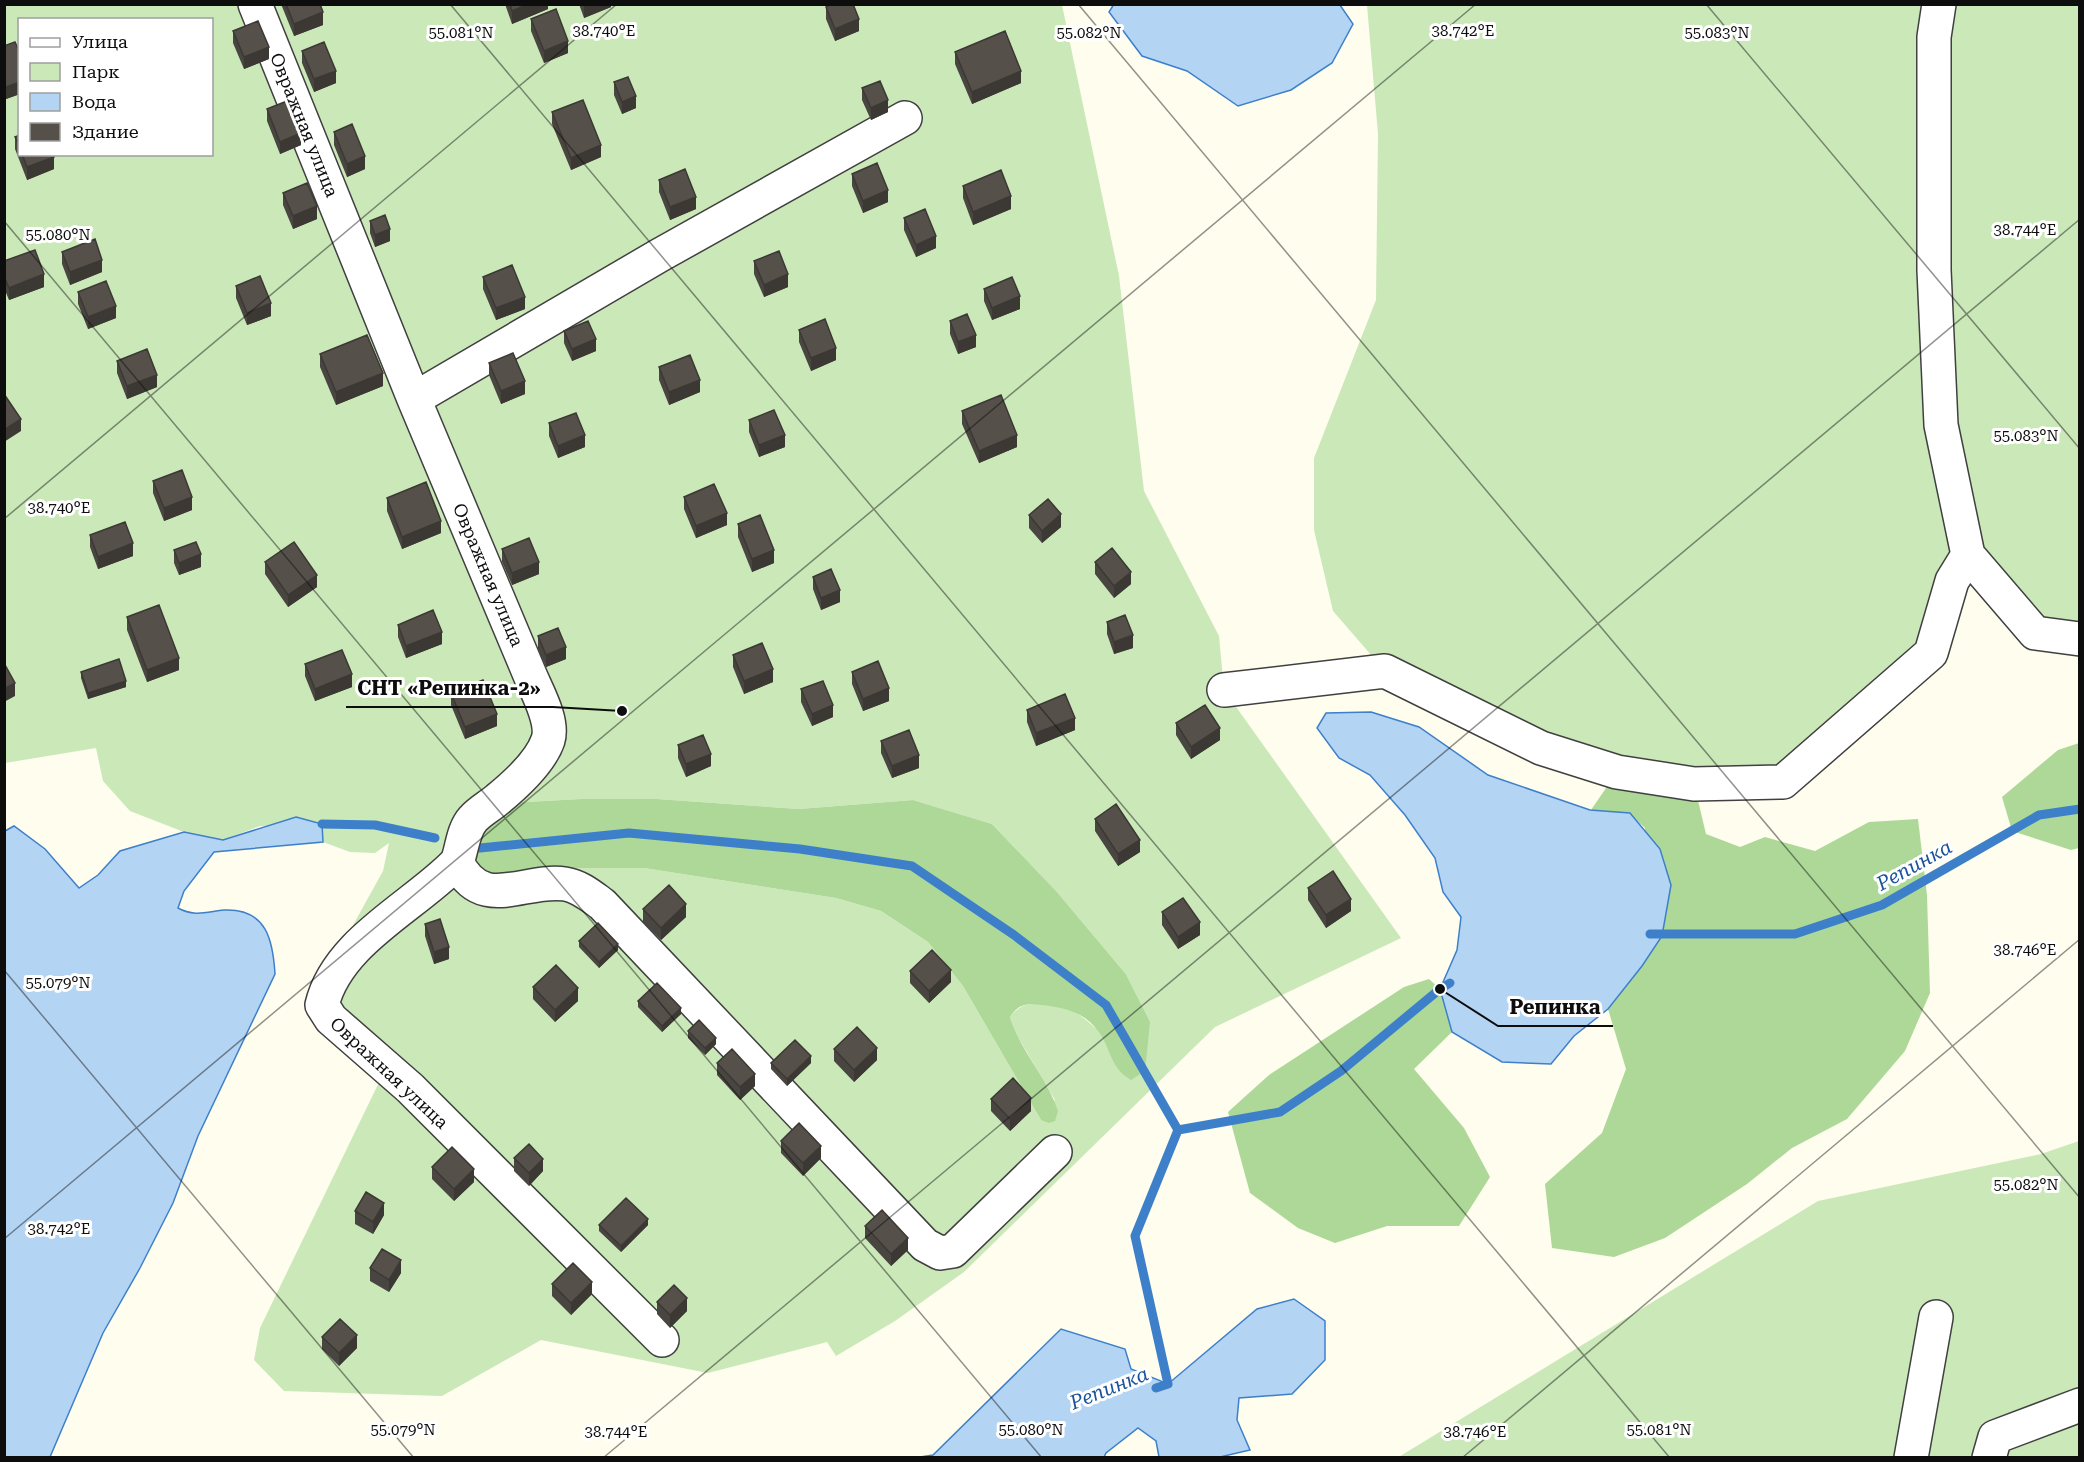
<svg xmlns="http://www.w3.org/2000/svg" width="2084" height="1462" font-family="'Roboto Serif',serif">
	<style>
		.green { fill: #cbe8b9; fill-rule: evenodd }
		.forest { fill: #add898 }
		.water { fill: #b4d4f4; stroke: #3d80c9; stroke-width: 1.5 }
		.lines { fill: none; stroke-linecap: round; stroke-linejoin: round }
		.stream { stroke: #3d80c9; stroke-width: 9 }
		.minor-casing { stroke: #404040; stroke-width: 36 }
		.minor { stroke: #fff; stroke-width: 33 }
		.wall { fill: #494540 }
		.shaded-wall { fill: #3c3834 }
		.building { fill: #55504a; stroke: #3c3834; stroke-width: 1.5 }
		.ticks { fill: none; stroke: #0d0d0d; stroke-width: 1.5; stroke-opacity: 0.45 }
		.labels { text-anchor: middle; stroke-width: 6; stroke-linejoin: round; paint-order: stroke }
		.street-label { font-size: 18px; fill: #0d0d0d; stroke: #fff }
		.water-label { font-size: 20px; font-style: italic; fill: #1a539b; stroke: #fff }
		.ticks-label { font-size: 15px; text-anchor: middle; fill: #0d0d0d; stroke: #fff; stroke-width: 6; stroke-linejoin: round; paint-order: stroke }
		.leader { fill: none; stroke: #0d0d0d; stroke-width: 2 }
		.callout-dot { fill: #0d0d0d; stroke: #fff; stroke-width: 2 }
		.callout-label { font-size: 20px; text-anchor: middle; font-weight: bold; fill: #0d0d0d; stroke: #fff; stroke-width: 6; stroke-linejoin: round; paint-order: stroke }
	</style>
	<rect width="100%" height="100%" fill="#fefdee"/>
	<!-- green -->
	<path class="green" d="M 5,5 L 1062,5 L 1119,276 L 1144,491 L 1219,636 L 1224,690 L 1401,938 L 1215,1027 L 964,1272 L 895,1321 L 836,1356 L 827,1342 L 708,1373 L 541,1340 L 442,1396 L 284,1391 L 254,1360 L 260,1328 L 384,1072 L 310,1003 L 383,871 L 389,843 L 375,853 L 350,852 L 323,842 L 322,824 L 260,826 L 223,840 L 184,832 L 130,811 L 103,781 L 96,748 L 5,763 ZM 20,20 L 212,20 L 212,154 L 20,154 ZM 581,799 L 657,799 L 799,809 L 913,800 L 992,824 L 1057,892 L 1125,973 L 1098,1030 C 1089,1023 1077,1011 1066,1008 C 1047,1002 1022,999 1010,1017 L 1014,1030 L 1055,1100 L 1041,1120 L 963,986 L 928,942 L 881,911 L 836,898 L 644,868 L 576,868 L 508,803 Z
		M 1367,5 L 2079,5 L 2079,639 L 2035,633 L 1968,555 L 1931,653 L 1783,782 L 1617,772 L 1385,671 L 1333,611 L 1314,530 L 1314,458 L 1376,300 L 1378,134 Z
		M 2079,1141 L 2079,1457 L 1397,1458 L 1818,1201 L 2041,1154 Z"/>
	<!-- forest -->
	<path class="forest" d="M 2079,743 L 2079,848 L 2071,850 L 2012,831 L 2002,797 L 2058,750 Z
		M 1617,772 L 1694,784 L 1706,834 L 1740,847 L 1765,837 L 1815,851 L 1869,822 L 1918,819 L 1927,895 L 1930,993 L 1905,1051 L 1847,1119 L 1792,1148 L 1747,1184 L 1665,1238 L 1614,1257 L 1552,1248 L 1545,1184 L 1602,1133 L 1626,1069 L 1608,1009 L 1642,966 L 1645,828 L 1630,814 L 1591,810 Z
		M 581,799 L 657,799 L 799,809 L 913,800 L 992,824 L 1057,892 L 1125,973 L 1150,1022 L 1145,1071 L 1131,1080 C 1109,1067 1112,1049 1098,1031 C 1085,1012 1062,1007 1041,1005 C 1027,1003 1018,1004 1010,1017 C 1020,1051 1047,1077 1058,1111 L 1055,1121 L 1049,1123 L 1041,1120 L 963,986 L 928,942 L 881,911 L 836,898 L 644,868 L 576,868 L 489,879 L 474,869 L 477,826 L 508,803 Z
		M 1429,979 L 1440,989 L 1452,1032 L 1414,1069 L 1464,1128 L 1490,1177 L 1459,1226 L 1387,1226 L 1335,1243 L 1298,1228 L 1250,1193 L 1228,1112 L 1269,1075 L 1404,987 Z"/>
	<!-- water -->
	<path class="water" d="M 1114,4 L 1340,5 L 1353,24 L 1332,63 L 1291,90 L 1238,106 L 1187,71 L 1142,56 L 1109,12 Z
		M 1371,712 L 1419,727 L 1488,775 L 1590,810 L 1630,813 L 1660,849 L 1671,885 L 1662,936 L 1642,966 L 1608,1009 L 1574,1036 L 1551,1064 L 1502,1062 L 1452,1032 L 1440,989 L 1457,950 L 1461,917 L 1443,892 L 1435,858 L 1405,815 L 1370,775 L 1339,758 L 1317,728 L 1326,713 Z
		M 296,817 L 322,824 L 323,842 L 214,852 L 184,891 L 178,908 C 194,917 206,912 224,910 C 267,908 273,941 275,974 L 198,1136 L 173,1203 L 140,1268 L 103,1333 L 50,1457 L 5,1457 L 5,831 L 14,826 L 45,849 L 79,888 L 98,875 L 120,851 L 184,832 L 223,840 Z
		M 1294,1299 L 1325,1321 L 1325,1360 L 1292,1394 L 1239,1398 L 1237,1420 L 1250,1450 L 1220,1457 L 1159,1457 L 1156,1441 L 1138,1428 L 1106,1453 L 1104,1457 L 920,1457 L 933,1455 L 1061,1329 L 1125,1349 L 1131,1369 L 1168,1384 L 1257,1309 Z"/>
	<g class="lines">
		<!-- stream -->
		<path class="stream" d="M 322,824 L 375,825 L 435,838
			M 480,848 L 629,833 L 800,849 L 912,866 L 1014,935 L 1106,1005 L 1178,1130
			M 1650,934 L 1795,934 L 1882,905 L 2039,815 L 2080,809
			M 1156,1388 L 1168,1384 L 1135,1236 L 1178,1130 L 1280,1112 L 1341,1071 L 1440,989 L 1450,983"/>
		<!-- minor casing -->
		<g class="minor-casing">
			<path id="minor" d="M 255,4 L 414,399 L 530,675 C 537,692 554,721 548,740 C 541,761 515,785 498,799 C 490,806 480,811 473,819 C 461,832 462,857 455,864 C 413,907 337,942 322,1005 L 331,1019 L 410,1088 L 662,1340
				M 1939,4 L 1934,37 L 1934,270 L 1941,425 L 1968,555 L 2035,633 L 2080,639
				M 414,399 L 660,255 L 905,118
				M 1224,690 L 1385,671 L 1541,748 L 1617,772 L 1694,784 L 1783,782 L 1931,653 L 1952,581 L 1968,555
				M 457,862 C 482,914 524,878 565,884 C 579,886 591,896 602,904 L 925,1245 L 940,1253 L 953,1251 L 1055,1152
				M 1911,1458 L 1936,1317
				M 1989,1458 L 1995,1437 L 2080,1405"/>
		</g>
		<!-- minor -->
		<use href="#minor" class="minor"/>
	</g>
	<!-- wall -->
	<path class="wall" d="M 281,4 L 320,4 L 323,25 L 294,36 Z
		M 505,4 L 548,4 L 548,9 L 512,24 Z
		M 579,4 L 611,4 L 611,7 L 584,18 Z
		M 826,7 L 859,31 L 835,41 L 826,19 Z
		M 531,19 L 568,53 L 544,63 L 531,31 Z
		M 233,31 L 269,59 L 244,69 L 233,43 Z
		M 4,46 L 20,53 L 20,94 L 6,99 L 4,96 Z
		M 302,51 L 336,83 L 314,92 L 302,63 Z
		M 955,52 L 1021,83 L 972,104 L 955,64 Z
		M 614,82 L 636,108 L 622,114 L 614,95 Z
		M 862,88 L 888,112 L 871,120 L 862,100 Z
		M 267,109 L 301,145 L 280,154 L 267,121 Z
		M 552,112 L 601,157 L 571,170 L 552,124 Z
		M 334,132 L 365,169 L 347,177 L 334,145 Z
		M 20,135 L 20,154 L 53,154 L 54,169 L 27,180 L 15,149 L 15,137 Z
		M 852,174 L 888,202 L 863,213 L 852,186 Z
		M 659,180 L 696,209 L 670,220 L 659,192 Z
		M 963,186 L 1011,209 L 973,225 L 963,198 Z
		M 283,193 L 317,219 L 293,229 L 283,205 Z
		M 904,218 L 936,248 L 916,257 L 904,230 Z
		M 370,221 L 390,241 L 375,247 L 370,233 Z
		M 62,252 L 102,272 L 70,285 L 62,264 Z
		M 4,261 L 44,287 L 9,300 L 4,288 Z
		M 754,261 L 788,287 L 764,297 L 754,274 Z
		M 483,277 L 525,309 L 496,320 L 483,289 Z
		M 236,286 L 271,316 L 247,325 L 236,298 Z
		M 984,289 L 1020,309 L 992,320 L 984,301 Z
		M 78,292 L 116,318 L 88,329 L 78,304 Z
		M 950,321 L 976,347 L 958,354 L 950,334 Z
		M 799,330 L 836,360 L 811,371 L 799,342 Z
		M 564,331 L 596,351 L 572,361 L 564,343 Z
		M 320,354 L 383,386 L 336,405 L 320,367 Z
		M 117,361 L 157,387 L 127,399 L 117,373 Z
		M 489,363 L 525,394 L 501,404 L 489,375 Z
		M 659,367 L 700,392 L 669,405 L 659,380 Z
		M 962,411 L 1017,447 L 979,463 L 962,424 Z
		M 749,420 L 785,447 L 759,457 L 749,432 Z
		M 549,423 L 585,447 L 558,458 L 549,436 Z
		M 153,481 L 192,510 L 164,521 L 153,493 Z
		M 684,497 L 727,525 L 696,538 L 684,509 Z
		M 387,498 L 441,533 L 402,549 L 387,511 Z
		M 1029,515 L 1061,527 L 1042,543 L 1029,528 Z
		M 738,524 L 774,563 L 752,572 L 738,537 Z
		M 90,535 L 133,556 L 98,569 L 90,547 Z
		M 502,549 L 539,574 L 512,585 L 502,562 Z
		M 174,550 L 201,567 L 179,575 L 174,563 Z
		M 265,562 L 317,587 L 288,607 L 265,574 Z
		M 1095,562 L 1131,584 L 1114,598 L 1095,574 Z
		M 813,577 L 840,602 L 821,610 L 813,589 Z
		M 127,617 L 179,670 L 147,682 L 127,630 Z
		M 1107,622 L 1133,648 L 1114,654 L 1107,634 Z
		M 398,625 L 442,644 L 406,658 L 398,637 Z
		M 538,636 L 566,659 L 546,667 L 538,649 Z
		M 733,655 L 773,682 L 744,694 L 733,667 Z
		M 305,664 L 352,687 L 315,701 L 305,676 Z
		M 81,672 L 126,687 L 88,699 L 81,678 Z
		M 852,672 L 889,701 L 863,711 L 852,684 Z
		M 801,689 L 833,717 L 812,726 L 801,702 Z
		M 451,693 L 497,726 L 465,739 L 451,705 Z
		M 1027,710 L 1075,730 L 1036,746 L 1027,722 Z
		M 1176,723 L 1220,740 L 1191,759 L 1176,735 Z
		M 881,741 L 919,768 L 892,778 L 881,753 Z
		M 678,745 L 711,766 L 686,777 L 678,758 Z
		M 1095,819 L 1140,852 L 1118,866 L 1095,831 Z
		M 1308,888 L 1351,911 L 1326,928 L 1308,900 Z
		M 643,909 L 686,917 L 661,940 L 643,922 Z
		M 1162,912 L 1200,935 L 1178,949 L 1162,925 Z
		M 425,924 L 449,959 L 434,964 L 425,936 Z
		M 579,941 L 618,950 L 599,968 L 579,947 Z
		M 910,971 L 951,982 L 929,1003 L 910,983 Z
		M 533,987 L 578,1001 L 555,1022 L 533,999 Z
		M 638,1001 L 681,1014 L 662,1032 L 638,1007 Z
		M 688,1031 L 716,1044 L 705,1055 L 688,1038 Z
		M 834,1049 L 877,1060 L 854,1082 L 834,1061 Z
		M 717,1063 L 755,1086 L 740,1100 L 717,1075 Z
		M 771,1063 L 811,1063 L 787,1086 L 771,1069 Z
		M 991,1099 L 1031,1111 L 1010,1131 L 991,1111 Z
		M 781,1141 L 821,1158 L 803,1176 L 781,1153 Z
		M 514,1158 L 543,1171 L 529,1186 L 514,1171 Z
		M 432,1167 L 474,1182 L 454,1201 L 432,1179 Z
		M 355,1211 L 384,1215 L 373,1234 L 355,1224 Z
		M 599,1225 L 648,1225 L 621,1252 L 599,1231 Z
		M 865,1226 L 908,1250 L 891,1266 L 865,1238 Z
		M 370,1268 L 401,1273 L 389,1292 L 370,1281 Z
		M 552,1284 L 592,1294 L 571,1315 L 552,1296 Z
		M 657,1302 L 687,1311 L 670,1328 L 657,1314 Z
		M 322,1337 L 357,1348 L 339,1366 L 322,1349 Z"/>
	<!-- shaded-wall -->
	<path class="shaded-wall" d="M 529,4 L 548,4 L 548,9 L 512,24 L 512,11 Z
		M 586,4 L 611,4 L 611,7 L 584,18 L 584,5 Z
		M 323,12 L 323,25 L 294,36 L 294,24 Z
		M 859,19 L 859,31 L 835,41 L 835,29 Z
		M 568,41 L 568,53 L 544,63 L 544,51 Z
		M 269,47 L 269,59 L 244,69 L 244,57 Z
		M 336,71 L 336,83 L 314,92 L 314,79 Z
		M 1021,71 L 1021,83 L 972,104 L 972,92 Z
		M 20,82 L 20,94 L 6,99 L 6,87 Z
		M 636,96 L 636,108 L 622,114 L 622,102 Z
		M 888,100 L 888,112 L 871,120 L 871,108 Z
		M 301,133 L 301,145 L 280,154 L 280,142 Z
		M 601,145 L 601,157 L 571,170 L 571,158 Z
		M 365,156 L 365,169 L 347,177 L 347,164 Z
		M 54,157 L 54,169 L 27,180 L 27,167 Z
		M 6,184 L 6,197 L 4,197 L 4,185 Z
		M 888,190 L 888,202 L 863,213 L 863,201 Z
		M 1011,196 L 1011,209 L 973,225 L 973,212 Z
		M 696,197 L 696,209 L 670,220 L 670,207 Z
		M 317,206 L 317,219 L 293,229 L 293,216 Z
		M 390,229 L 390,241 L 375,247 L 375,235 Z
		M 936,236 L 936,248 L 916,257 L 916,245 Z
		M 102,260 L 102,272 L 70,285 L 70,272 Z
		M 44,274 L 44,287 L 9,300 L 9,288 Z
		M 788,274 L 788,287 L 764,297 L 764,285 Z
		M 1020,296 L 1020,309 L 992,320 L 992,308 Z
		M 525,297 L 525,309 L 496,320 L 496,308 Z
		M 271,303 L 271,316 L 247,325 L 247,313 Z
		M 116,306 L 116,318 L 88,329 L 88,317 Z
		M 976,335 L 976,347 L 958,354 L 958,342 Z
		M 596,339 L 596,351 L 572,361 L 572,349 Z
		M 836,348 L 836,360 L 811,371 L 811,358 Z
		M 383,373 L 383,386 L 336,405 L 336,392 Z
		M 157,375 L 157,387 L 127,399 L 127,386 Z
		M 700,380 L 700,392 L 669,405 L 669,392 Z
		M 525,381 L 525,394 L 501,404 L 501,391 Z
		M 21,419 L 21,431 L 4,442 L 4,430 Z
		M 585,435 L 585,447 L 558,458 L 558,446 Z
		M 785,435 L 785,447 L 759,457 L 759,445 Z
		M 1017,435 L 1017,447 L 979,463 L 979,451 Z
		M 192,497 L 192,510 L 164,521 L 164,508 Z
		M 727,513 L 727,525 L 696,538 L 696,526 Z
		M 1061,514 L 1061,527 L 1042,543 L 1042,531 Z
		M 441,521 L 441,533 L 402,549 L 402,537 Z
		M 133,543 L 133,556 L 98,569 L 98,557 Z
		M 774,550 L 774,563 L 752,572 L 752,559 Z
		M 201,554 L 201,567 L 179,575 L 179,563 Z
		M 539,562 L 539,574 L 512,585 L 512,573 Z
		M 1131,572 L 1131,584 L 1114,598 L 1114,586 Z
		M 317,575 L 317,587 L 288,607 L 288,595 Z
		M 840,590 L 840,602 L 821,610 L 821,598 Z
		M 442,632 L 442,644 L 406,658 L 406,646 Z
		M 1133,635 L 1133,648 L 1114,654 L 1114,642 Z
		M 566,647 L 566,659 L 546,667 L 546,655 Z
		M 179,658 L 179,670 L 147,682 L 147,670 Z
		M 773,669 L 773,682 L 744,694 L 744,681 Z
		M 352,674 L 352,687 L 315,701 L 315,689 Z
		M 126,681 L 126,687 L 88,699 L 88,693 Z
		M 15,683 L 15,696 L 4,702 L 4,689 Z
		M 889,688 L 889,701 L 863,711 L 863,699 Z
		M 833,705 L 833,717 L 812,726 L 812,714 Z
		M 497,714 L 497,726 L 465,739 L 465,727 Z
		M 1075,718 L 1075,730 L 1036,746 L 1036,733 Z
		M 1220,728 L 1220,740 L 1191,759 L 1191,747 Z
		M 711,754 L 711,766 L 686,777 L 686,764 Z
		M 919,755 L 919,768 L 892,778 L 892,766 Z
		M 1140,840 L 1140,852 L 1118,866 L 1118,854 Z
		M 1351,899 L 1351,911 L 1326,928 L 1326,915 Z
		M 686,904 L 686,917 L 661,940 L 661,928 Z
		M 1200,922 L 1200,935 L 1178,949 L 1178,937 Z
		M 618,944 L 618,950 L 599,968 L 599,962 Z
		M 449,947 L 449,959 L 434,964 L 434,952 Z
		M 951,970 L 951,982 L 929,1003 L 929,991 Z
		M 578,988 L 578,1001 L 555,1022 L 555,1010 Z
		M 681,1008 L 681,1014 L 662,1032 L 662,1026 Z
		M 716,1038 L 716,1044 L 705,1055 L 705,1048 Z
		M 877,1048 L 877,1060 L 854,1082 L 854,1070 Z
		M 811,1056 L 811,1063 L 787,1086 L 787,1079 Z
		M 755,1074 L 755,1086 L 740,1100 L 740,1087 Z
		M 1031,1098 L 1031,1111 L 1010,1131 L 1010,1119 Z
		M 821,1146 L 821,1158 L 803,1176 L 803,1163 Z
		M 543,1159 L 543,1171 L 529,1186 L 529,1173 Z
		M 474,1169 L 474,1182 L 454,1201 L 454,1189 Z
		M 384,1203 L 384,1215 L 373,1234 L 373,1222 Z
		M 648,1219 L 648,1225 L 621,1252 L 621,1246 Z
		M 908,1238 L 908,1250 L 891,1266 L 891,1254 Z
		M 401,1260 L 401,1273 L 389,1292 L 389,1280 Z
		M 592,1282 L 592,1294 L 571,1315 L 571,1303 Z
		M 687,1298 L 687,1311 L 670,1328 L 670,1315 Z
		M 357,1335 L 357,1348 L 339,1366 L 339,1353 Z"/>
	<!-- building -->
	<path class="building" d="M 286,4 L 320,4 L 323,12 L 294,24 Z
		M 510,4 L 529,4 L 512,11 Z
		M 831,4 L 853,4 L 859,19 L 835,29 L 826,7 Z
		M 556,9 L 568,41 L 544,51 L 531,19 Z
		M 258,21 L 269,47 L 244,57 L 233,31 Z
		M 1005,31 L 1021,71 L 972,92 L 955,52 Z
		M 15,42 L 20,53 L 20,82 L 6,87 L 4,84 L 4,46 Z
		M 324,42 L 336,71 L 314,79 L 302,51 Z
		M 628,77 L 636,96 L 622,102 L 614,82 Z
		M 880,81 L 888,100 L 871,108 L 862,88 Z
		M 583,100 L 601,145 L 571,158 L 552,112 Z
		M 287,101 L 301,133 L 280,142 L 267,109 Z
		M 352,124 L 365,156 L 347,164 L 334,132 Z
		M 20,135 L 20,147 L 15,137 Z
		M 22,154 L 53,154 L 54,157 L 27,167 Z
		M 877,163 L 888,190 L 863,201 L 852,174 Z
		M 685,169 L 696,197 L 670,207 L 659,180 Z
		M 1001,170 L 1011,196 L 973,212 L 963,186 Z
		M 307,183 L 317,206 L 293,216 L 283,193 Z
		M 925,209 L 936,236 L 916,245 L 904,218 Z
		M 385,215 L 390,229 L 375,235 L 370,221 Z
		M 95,239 L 102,260 L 70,272 L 62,252 Z
		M 35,250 L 44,274 L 9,288 L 4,276 L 4,261 Z
		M 779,251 L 788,274 L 764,285 L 754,261 Z
		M 512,265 L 525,297 L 496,308 L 483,277 Z
		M 260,276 L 271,303 L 247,313 L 236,286 Z
		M 1012,277 L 1020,296 L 992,308 L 984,289 Z
		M 106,281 L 116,306 L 88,317 L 78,292 Z
		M 967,314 L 976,335 L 958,342 L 950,321 Z
		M 825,319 L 836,348 L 811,358 L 799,330 Z
		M 588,321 L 596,339 L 572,349 L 564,331 Z
		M 367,335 L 383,373 L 336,392 L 320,354 Z
		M 147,349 L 157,375 L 127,386 L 117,361 Z
		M 513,353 L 525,381 L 501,391 L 489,363 Z
		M 690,355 L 700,380 L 669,392 L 659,367 Z
		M 4,394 L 21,419 L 4,430 Z
		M 1001,395 L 1017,435 L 979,451 L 962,411 Z
		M 774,410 L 785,435 L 759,445 L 749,420 Z
		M 576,413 L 585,435 L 558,446 L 549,423 Z
		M 182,470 L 192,497 L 164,508 L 153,481 Z
		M 426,482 L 441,521 L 402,537 L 387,498 Z
		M 714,484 L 727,513 L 696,526 L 684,497 Z
		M 1048,499 L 1061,514 L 1042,531 L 1029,515 Z
		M 760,515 L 774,550 L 752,559 L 738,524 Z
		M 125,522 L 133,543 L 98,557 L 90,535 Z
		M 529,538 L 539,562 L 512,573 L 502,549 Z
		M 196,542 L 201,554 L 179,563 L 174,550 Z
		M 294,542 L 317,575 L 288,595 L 265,562 Z
		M 1112,548 L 1131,572 L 1114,586 L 1095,562 Z
		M 831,569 L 840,590 L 821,598 L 813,577 Z
		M 159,605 L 179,658 L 147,670 L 127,617 Z
		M 433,610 L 442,632 L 406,646 L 398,625 Z
		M 1125,615 L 1133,635 L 1114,642 L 1107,622 Z
		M 558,628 L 566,647 L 546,655 L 538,636 Z
		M 762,643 L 773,669 L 744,681 L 733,655 Z
		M 342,650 L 352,674 L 315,689 L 305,664 Z
		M 119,659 L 126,681 L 88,693 L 81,672 Z
		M 878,661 L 889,688 L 863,699 L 852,672 Z
		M 4,663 L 15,683 L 4,689 Z
		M 483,680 L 497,714 L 465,727 L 451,693 Z
		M 823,681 L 833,705 L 812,714 L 801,689 Z
		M 1065,694 L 1075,718 L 1036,733 L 1027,710 Z
		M 1205,705 L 1220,728 L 1191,747 L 1176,723 Z
		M 909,730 L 919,755 L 892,766 L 881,741 Z
		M 703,735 L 711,754 L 686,764 L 678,745 Z
		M 1116,804 L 1140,840 L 1118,854 L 1095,819 Z
		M 1333,871 L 1351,899 L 1326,915 L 1308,888 Z
		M 669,885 L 686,904 L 661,928 L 643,909 Z
		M 1183,898 L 1200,922 L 1178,937 L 1162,912 Z
		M 440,919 L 449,947 L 434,952 L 425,924 Z
		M 598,923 L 618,944 L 599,962 L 579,941 Z
		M 932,950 L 951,970 L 929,991 L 910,971 Z
		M 556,965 L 578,988 L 555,1010 L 533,987 Z
		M 657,983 L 681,1008 L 662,1026 L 638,1001 Z
		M 699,1020 L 716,1038 L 705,1048 L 688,1031 Z
		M 857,1027 L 877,1048 L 854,1070 L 834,1049 Z
		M 795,1040 L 811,1056 L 787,1079 L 771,1063 Z
		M 732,1049 L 755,1074 L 740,1087 L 717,1063 Z
		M 1013,1078 L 1031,1098 L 1010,1119 L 991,1099 Z
		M 799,1123 L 821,1146 L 803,1163 L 781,1141 Z
		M 529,1144 L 543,1159 L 529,1173 L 514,1158 Z
		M 452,1147 L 474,1169 L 454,1189 L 432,1167 Z
		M 366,1192 L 384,1203 L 373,1222 L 355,1211 Z
		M 626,1198 L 648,1219 L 621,1246 L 599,1225 Z
		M 882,1210 L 908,1238 L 891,1254 L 865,1226 Z
		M 382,1249 L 401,1260 L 389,1280 L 370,1268 Z
		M 573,1263 L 592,1282 L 571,1303 L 552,1284 Z
		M 674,1285 L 687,1298 L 670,1315 L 657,1302 Z
		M 340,1319 L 357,1335 L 339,1353 L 322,1337 Z"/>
	<!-- ticks -->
	<path class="ticks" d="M 450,4 L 1670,1458M 1078,4 L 2080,1198M 1706,4 L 2080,449M 4,221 L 1042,1458M 4,519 L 617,4M 4,970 L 414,1458M 4,1239 L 1476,4M 603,1458 L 2080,219M 1462,1458 L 2080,939"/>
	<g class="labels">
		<!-- street labels -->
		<g class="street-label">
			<text transform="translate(304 125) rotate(68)" y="6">Овражная улица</text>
			<text transform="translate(488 575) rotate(67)" y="6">Овражная улица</text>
			<text transform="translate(389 1073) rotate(43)" y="6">Овражная улица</text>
		</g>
		<!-- water labels -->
		<g class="water-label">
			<text transform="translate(1914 865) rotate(-29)" y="7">Репинка</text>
			<text transform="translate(1109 1388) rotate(-22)" y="7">Репинка</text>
		</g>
	</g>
	<g class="ticks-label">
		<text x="604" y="36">38.740°E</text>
		<text x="1463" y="36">38.742°E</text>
		<text x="461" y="38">55.081°N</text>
		<text x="1089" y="38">55.082°N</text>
		<text x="1717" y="38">55.083°N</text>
		<text x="2025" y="235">38.744°E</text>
		<text x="58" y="240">55.080°N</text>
		<text x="2026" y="441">55.083°N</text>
		<text x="59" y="513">38.740°E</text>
		<text x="2025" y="955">38.746°E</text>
		<text x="58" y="988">55.079°N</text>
		<text x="2026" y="1190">55.082°N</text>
		<text x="59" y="1234">38.742°E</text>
		<text x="403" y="1435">55.079°N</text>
		<text x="1031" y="1435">55.080°N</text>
		<text x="1659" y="1435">55.081°N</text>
		<text x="616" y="1437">38.744°E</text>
		<text x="1475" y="1437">38.746°E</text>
	</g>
	<!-- callouts -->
	<path class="leader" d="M622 711L553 707H346M1440 989L1498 1026H1613"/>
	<g class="callout-dot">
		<circle cx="622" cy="711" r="6"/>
		<circle cx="1440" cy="989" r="6"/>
	</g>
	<g class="callout-label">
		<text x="449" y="695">СНТ «Репинка-2»</text>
		<text x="1555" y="1014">Репинка</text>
	</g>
	<!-- border -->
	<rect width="2084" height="1462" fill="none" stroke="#0d0d0d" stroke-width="12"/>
	<!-- legend -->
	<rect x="18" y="18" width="195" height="138" fill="#ffffff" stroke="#9e9e9e" stroke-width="1.5"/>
	<rect x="30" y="38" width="30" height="9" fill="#ffffff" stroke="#9e9e9e" stroke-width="1.5"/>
	<text x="72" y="48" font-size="18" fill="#0d0d0d">Улица</text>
	<rect x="30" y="63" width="30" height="18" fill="#cbe8b9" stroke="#9e9e9e" stroke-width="1.5"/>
	<text x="72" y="78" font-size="18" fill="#0d0d0d">Парк</text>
	<rect x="30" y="93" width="30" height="18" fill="#b4d4f4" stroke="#9e9e9e" stroke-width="1.5"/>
	<text x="72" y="108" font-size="18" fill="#0d0d0d">Вода</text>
	<rect x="30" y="123" width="30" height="18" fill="#55504a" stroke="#9e9e9e" stroke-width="1.5"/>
	<text x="72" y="138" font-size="18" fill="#0d0d0d">Здание</text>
</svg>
